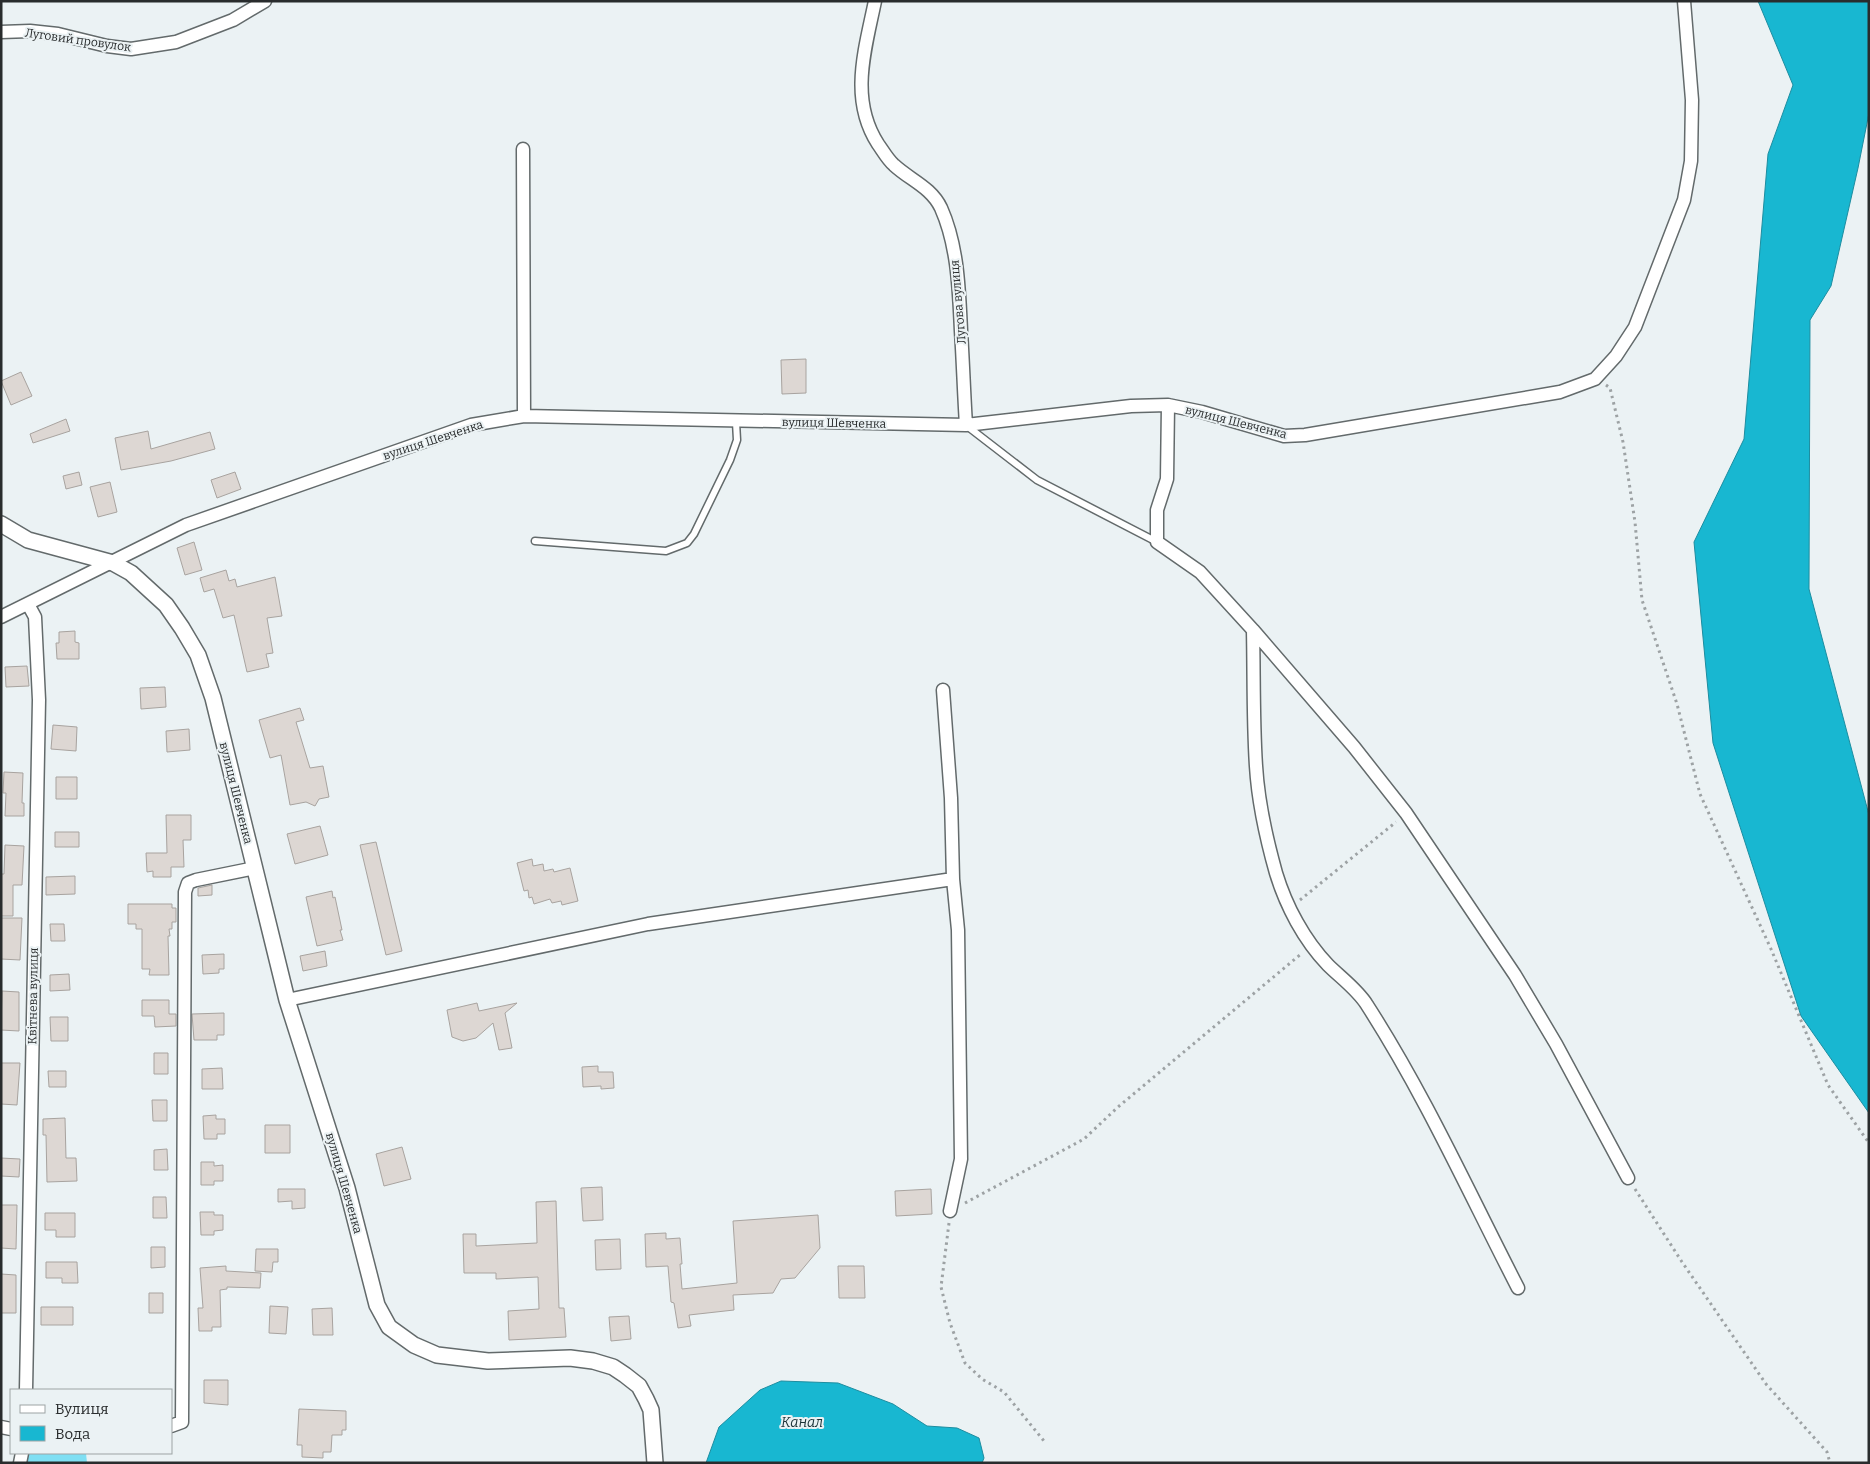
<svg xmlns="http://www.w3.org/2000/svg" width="1870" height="1464" font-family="Bitter,serif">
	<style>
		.green { fill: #7fdff3 }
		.water { fill: #18b7d1; stroke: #1d8da0 }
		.building { fill: #ddd7d3; stroke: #a8a39f }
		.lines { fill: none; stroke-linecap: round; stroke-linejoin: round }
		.service-casing { stroke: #636a6b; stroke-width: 9 }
		.minor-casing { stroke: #636a6b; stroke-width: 15 }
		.tertiary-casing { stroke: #636a6b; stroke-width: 18 }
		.path { stroke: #9da2a4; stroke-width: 3; stroke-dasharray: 2.5 4; stroke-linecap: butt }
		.service { stroke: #fff; stroke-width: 6 }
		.minor { stroke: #fff; stroke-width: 12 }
		.tertiary { stroke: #fff; stroke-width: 15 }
		.labels { text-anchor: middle; stroke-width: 4; stroke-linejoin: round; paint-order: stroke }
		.street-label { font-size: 12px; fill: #292c2d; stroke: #ebf2f4 }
		.water-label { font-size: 14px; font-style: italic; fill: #1c3338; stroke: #ebf2f4 }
	</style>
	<rect width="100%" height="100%" fill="#ebf2f4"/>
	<!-- green -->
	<path class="green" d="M 22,1453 L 86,1453 L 87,1463 L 23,1463 Z"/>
	<!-- water -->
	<path class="water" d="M 1758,1 L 1869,1 L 1869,113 L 1858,168 L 1831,286 L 1810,320 L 1809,589 L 1869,815 L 1869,1113 L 1801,1016 L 1713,743 L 1694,542 L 1744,439 L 1768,154 L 1793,85 Z
		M 781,1381 L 838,1383 L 893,1404 L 927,1426 L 957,1428 L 979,1438 L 984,1458 L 982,1463 L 706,1463 L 719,1427 L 760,1390 Z"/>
	<!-- building -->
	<path class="building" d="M 806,359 L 806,393 L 782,394 L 781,360 Z
		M 21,372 L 32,396 L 11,405 L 1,381 Z
		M 66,419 L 70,431 L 33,443 L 30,434 Z
		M 148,431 L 151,449 L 210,432 L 215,449 L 171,461 L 121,470 L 115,438 Z
		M 79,472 L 82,485 L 66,489 L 63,476 Z
		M 235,472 L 241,489 L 217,498 L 211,480 Z
		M 110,482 L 117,512 L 98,517 L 90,487 Z
		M 194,542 L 202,570 L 185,575 L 177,548 Z
		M 226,570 L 229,581 L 235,579 L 237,587 L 275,577 L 282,616 L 267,618 L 273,653 L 266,654 L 269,667 L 247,672 L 234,615 L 223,618 L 214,589 L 204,592 L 200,578 Z
		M 75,631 L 75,642 L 79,643 L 79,659 L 57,659 L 56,643 L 59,643 L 59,632 Z
		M 27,666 L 29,686 L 6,687 L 5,667 Z
		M 165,687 L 166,707 L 141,709 L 140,688 Z
		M 300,708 L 304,720 L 296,722 L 310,768 L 323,766 L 329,797 L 319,799 L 315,806 L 306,802 L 290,805 L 281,755 L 270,758 L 259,720 Z
		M 53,725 L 77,727 L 76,751 L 51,749 Z
		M 189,729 L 190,750 L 167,752 L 166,731 Z
		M 4,772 L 23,773 L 22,803 L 24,803 L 24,816 L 5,816 L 6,793 L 3,793 Z
		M 56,777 L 77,777 L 77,799 L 56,799 Z
		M 166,815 L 191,815 L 191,840 L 183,840 L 184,867 L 171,867 L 171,877 L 153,877 L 153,871 L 147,872 L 146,853 L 167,853 Z
		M 320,826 L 328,855 L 295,864 L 287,834 Z
		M 55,832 L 79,832 L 79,847 L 55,847 Z
		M 376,842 L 402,951 L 386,955 L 360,845 Z
		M 5,845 L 24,846 L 22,885 L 13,885 L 13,916 L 1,916 L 1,874 L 4,874 Z
		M 532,859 L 533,866 L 543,864 L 544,871 L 553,869 L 554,872 L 570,868 L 578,901 L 562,905 L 561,901 L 552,903 L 550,899 L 534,904 L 532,897 L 529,898 L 528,890 L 524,891 L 517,863 Z
		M 75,876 L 75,894 L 46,895 L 46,877 Z
		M 212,885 L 212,895 L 198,896 L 198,888 Z
		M 332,891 L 333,898 L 335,897 L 342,930 L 340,930 L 343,940 L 317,946 L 306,897 Z
		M 128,904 L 172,904 L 172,908 L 176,908 L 176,922 L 172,922 L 172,929 L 169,929 L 170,936 L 168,936 L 169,975 L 149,975 L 150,969 L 142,969 L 142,929 L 136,929 L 136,924 L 128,924 Z
		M 1,918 L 22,918 L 20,960 L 1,959 Z
		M 50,924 L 64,924 L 65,941 L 51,941 Z
		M 325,951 L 327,966 L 303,971 L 300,956 Z
		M 224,954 L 224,969 L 219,969 L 219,973 L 203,974 L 202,955 Z
		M 69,974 L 70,990 L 50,991 L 50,975 Z
		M 2,991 L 19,992 L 19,1031 L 1,1030 Z
		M 142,1000 L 169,1000 L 169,1014 L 176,1014 L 176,1026 L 155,1027 L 154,1016 L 142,1016 Z
		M 477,1003 L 479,1011 L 517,1003 L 505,1013 L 512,1048 L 499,1050 L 493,1023 L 476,1038 L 463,1041 L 452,1037 L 447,1010 Z
		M 224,1013 L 224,1035 L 217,1035 L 217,1040 L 194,1040 L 192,1014 Z
		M 50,1017 L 68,1017 L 68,1041 L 51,1041 Z
		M 154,1053 L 168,1053 L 168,1074 L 154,1074 Z
		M 1,1063 L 20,1063 L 17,1105 L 1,1104 Z
		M 598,1066 L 598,1072 L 613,1072 L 614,1088 L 601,1089 L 601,1086 L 583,1087 L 582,1067 Z
		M 222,1068 L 223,1089 L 202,1089 L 202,1069 Z
		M 48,1071 L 66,1071 L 66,1087 L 49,1087 Z
		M 152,1100 L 167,1100 L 167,1121 L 153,1121 Z
		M 216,1115 L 216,1119 L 225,1119 L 225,1134 L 217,1134 L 217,1139 L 204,1139 L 203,1116 Z
		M 65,1118 L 66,1158 L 76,1158 L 77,1181 L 47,1182 L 46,1135 L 43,1135 L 43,1119 Z
		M 265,1125 L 290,1125 L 290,1153 L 265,1153 Z
		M 402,1147 L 411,1179 L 384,1186 L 376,1154 Z
		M 167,1149 L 168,1170 L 154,1170 L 154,1150 Z
		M 1,1158 L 20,1159 L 19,1177 L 1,1176 Z
		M 201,1162 L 214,1162 L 214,1166 L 223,1165 L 223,1181 L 214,1181 L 214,1185 L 201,1185 Z
		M 602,1187 L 603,1220 L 583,1221 L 581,1188 Z
		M 278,1189 L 305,1189 L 305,1208 L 292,1209 L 292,1201 L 278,1202 Z
		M 931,1189 L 932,1214 L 896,1216 L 895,1191 Z
		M 153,1197 L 166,1197 L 167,1218 L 153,1218 Z
		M 556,1201 L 559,1308 L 564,1308 L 566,1337 L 509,1340 L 508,1311 L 539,1309 L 538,1277 L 496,1279 L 496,1273 L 464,1273 L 463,1234 L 476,1234 L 476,1246 L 537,1243 L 536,1202 Z
		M 1,1205 L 17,1205 L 16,1249 L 1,1248 Z
		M 200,1212 L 214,1212 L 214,1215 L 223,1215 L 223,1230 L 214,1231 L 214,1235 L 201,1235 Z
		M 45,1213 L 75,1213 L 75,1237 L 56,1237 L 56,1230 L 45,1230 Z
		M 818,1215 L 820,1248 L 795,1278 L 781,1279 L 773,1293 L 733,1295 L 734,1310 L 689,1315 L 691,1326 L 678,1328 L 674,1303 L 671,1302 L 668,1266 L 646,1267 L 645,1234 L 666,1233 L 666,1239 L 680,1238 L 682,1264 L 680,1264 L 682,1289 L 737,1283 L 733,1221 Z
		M 620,1239 L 621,1269 L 596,1270 L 595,1240 Z
		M 151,1247 L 165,1247 L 165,1267 L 151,1268 Z
		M 256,1249 L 278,1249 L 278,1262 L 273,1262 L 272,1272 L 255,1271 Z
		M 46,1262 L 77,1262 L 78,1283 L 62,1283 L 62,1278 L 46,1278 Z
		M 226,1266 L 226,1271 L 261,1273 L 260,1288 L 227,1287 L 227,1289 L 220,1290 L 221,1327 L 212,1327 L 212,1331 L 199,1331 L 198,1308 L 203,1308 L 200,1268 Z
		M 838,1266 L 864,1266 L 865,1298 L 839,1298 Z
		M 1,1274 L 16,1275 L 16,1313 L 1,1313 Z
		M 149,1293 L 163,1293 L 163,1313 L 149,1313 Z
		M 270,1306 L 288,1307 L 286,1334 L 269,1333 Z
		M 41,1307 L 73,1307 L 73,1325 L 41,1325 Z
		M 332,1308 L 333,1335 L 313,1335 L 312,1309 Z
		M 629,1316 L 631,1339 L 611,1341 L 609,1317 Z
		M 204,1380 L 228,1380 L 228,1405 L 204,1403 Z
		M 299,1409 L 346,1411 L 346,1430 L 342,1430 L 342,1435 L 332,1435 L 331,1452 L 323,1452 L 323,1458 L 302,1457 L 302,1445 L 297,1445 Z"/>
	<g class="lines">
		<!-- service casing -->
		<g class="service-casing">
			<path id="service" d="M 967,426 L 1037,480 L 1157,542
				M 535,541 L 666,551 L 687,543 L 694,534 L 730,460 L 737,440 L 736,422"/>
		</g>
		<!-- minor casing -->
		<g class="minor-casing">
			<path id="minor" d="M 875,1 C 865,50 849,99 878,144 C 883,151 888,160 894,165 C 910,180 931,187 941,208 C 958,246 959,290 961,331 C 963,362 964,394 966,425
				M 1,32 L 30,31 L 58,34 L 107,46 L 131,49 L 176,42 L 233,20 L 265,1
				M 523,149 L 524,416
				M 1168,405 L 1167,479 L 1157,510 L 1157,542 L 1200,572 L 1253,630 L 1354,747 L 1406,813 L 1515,975 L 1556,1044 L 1628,1178
				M 1,617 L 186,525 L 471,425 L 524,416 L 966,425 L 1131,406 L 1168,405 L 1202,412 L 1284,436 L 1305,435 L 1560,392 L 1595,379 L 1616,356 L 1635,327 L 1684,200 L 1691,161 L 1692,100 L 1684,1
				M 1253,630 C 1254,675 1253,721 1256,766 C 1258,800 1267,841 1276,873 C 1286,906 1304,940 1328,965 C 1340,977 1358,990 1367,1005 C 1425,1095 1469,1193 1518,1288
				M 287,1000 L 648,924 L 953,879 L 951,798 L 943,690
				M 950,1211 L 961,1159 L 958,930 L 953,879
				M 26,1390 L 39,700 L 35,617 L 28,604
				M 171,1426 L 182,1422 L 185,892 L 188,883 L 196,880 L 255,868
				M 1,1427 L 11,1429
				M 20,1463 L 22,1453"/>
		</g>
		<!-- tertiary casing -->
		<g class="tertiary-casing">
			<path id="tertiary" d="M 1,524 L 28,540 L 113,563 L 131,573 L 166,605 L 182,628 L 198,655 L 213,698 L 287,1000 L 347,1188 L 377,1305 L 389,1327 L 414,1345 L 437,1355 L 488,1361 L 570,1358 L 593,1361 L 613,1367 L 625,1375 L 639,1386 L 646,1399 L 651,1410 L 655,1463"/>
		</g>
		<!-- path -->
		<path class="path" d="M 1606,385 L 1610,388 L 1623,442 L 1635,522 L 1642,600 L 1677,704 L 1700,794 L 1771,949 L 1828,1085 L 1869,1143
			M 1300,900 L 1396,822
			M 1635,1189 L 1682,1262 L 1766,1384 L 1827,1452 L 1830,1463
			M 965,1203 L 1084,1139 L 1118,1107 L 1301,954
			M 949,1223 L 941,1287 L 950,1323 L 965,1363 L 982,1379 L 1004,1392 L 1044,1441"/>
		<!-- service -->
		<use href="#service" class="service"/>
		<!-- minor -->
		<use href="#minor" class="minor"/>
		<!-- tertiary -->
		<use href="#tertiary" class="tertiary"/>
	</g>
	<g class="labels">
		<!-- street labels -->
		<g class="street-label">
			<text transform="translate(78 40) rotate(8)" y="4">Луговий провулок</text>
			<text transform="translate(958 302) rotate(-95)" y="4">Лугова вулиця</text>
			<text transform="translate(1236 422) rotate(14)" y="4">вулиця Шевченка</text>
			<text transform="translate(834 423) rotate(1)" y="4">вулиця Шевченка</text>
			<text transform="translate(433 440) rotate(-18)" y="4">вулиця Шевченка</text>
			<text transform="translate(236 793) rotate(76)" y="4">вулиця Шевченка</text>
			<text transform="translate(33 996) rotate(-89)" y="4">Квітнева вулиця</text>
			<text transform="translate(344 1183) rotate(74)" y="4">вулиця Шевченка</text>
		</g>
		<!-- water labels -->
		<g class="water-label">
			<text x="802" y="1427">Канал</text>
		</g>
	</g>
	<!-- border -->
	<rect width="1870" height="1464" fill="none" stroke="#292c2d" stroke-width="5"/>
	<!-- legend -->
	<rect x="10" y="1389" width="162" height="65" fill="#ebf2f4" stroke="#9da3a4"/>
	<rect x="20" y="1405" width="25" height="8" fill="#ffffff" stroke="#9da3a4"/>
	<text x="55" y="1414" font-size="15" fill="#292c2d">Вулиця</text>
	<rect x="20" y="1426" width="25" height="15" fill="#18b7d1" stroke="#9da3a4"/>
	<text x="55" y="1439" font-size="15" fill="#292c2d">Вода</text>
</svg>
